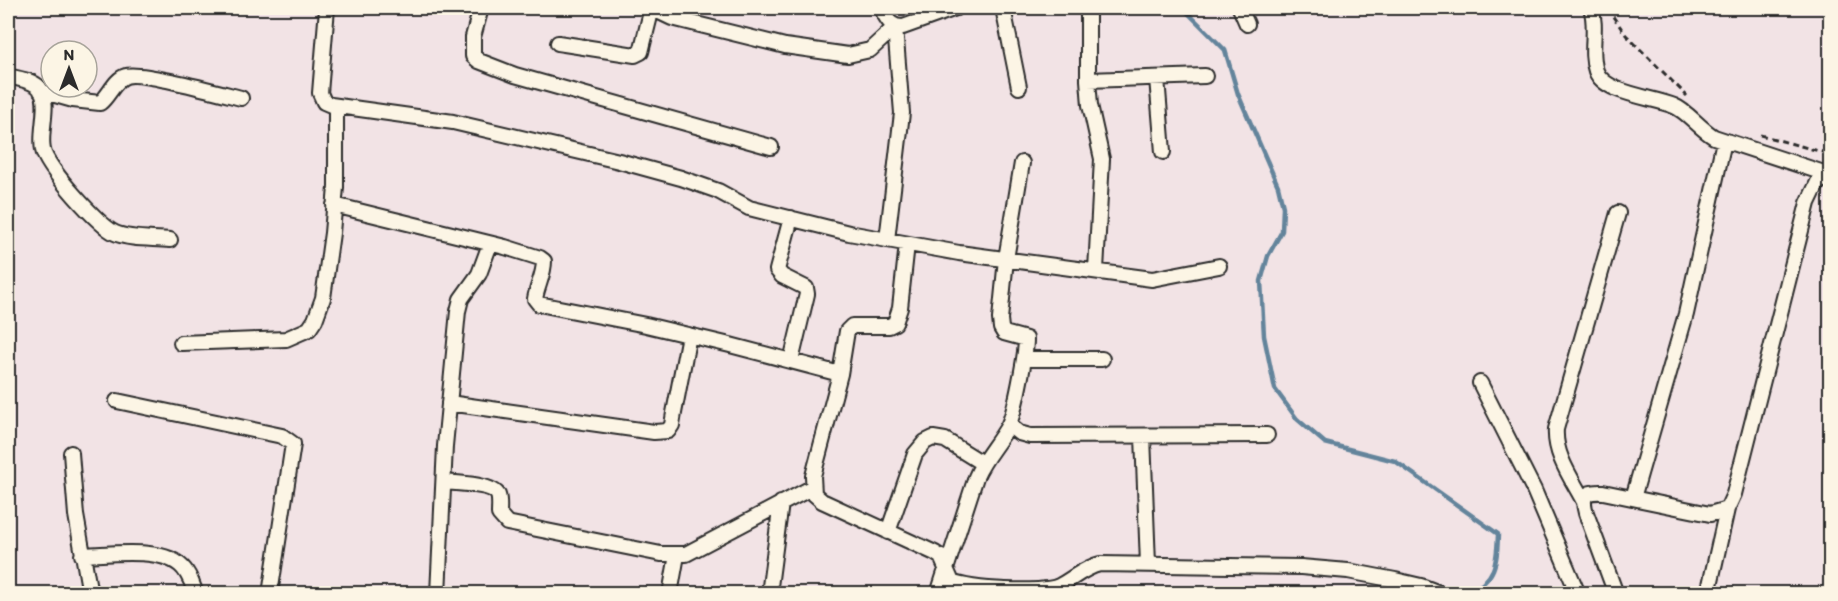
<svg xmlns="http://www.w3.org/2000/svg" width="1838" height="601" font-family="Itim,sans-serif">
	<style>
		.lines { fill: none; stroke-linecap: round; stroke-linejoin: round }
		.stream { stroke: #63849b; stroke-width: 4.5 }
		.minor-casing { stroke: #2b2b2b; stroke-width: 18 }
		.path { stroke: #2b2b2b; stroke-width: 3; stroke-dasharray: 6 4.5; stroke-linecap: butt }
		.minor { stroke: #fcf5e5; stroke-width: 14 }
	</style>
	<rect width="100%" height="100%" fill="#f2e3e5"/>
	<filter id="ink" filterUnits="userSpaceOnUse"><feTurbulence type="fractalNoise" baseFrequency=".0167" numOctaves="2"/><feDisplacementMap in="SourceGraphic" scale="12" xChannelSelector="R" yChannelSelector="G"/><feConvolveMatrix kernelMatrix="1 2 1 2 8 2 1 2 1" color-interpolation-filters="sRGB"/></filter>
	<g filter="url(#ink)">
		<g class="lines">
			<!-- stream -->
			<path class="stream" d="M 1183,8 L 1225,50 L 1238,94 L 1278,186 L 1283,207 L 1282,231 L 1268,256 L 1261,281 L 1264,336 L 1275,389 L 1297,419 L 1325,443 L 1395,461 L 1498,534 C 1497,563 1496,580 1467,594"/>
			<!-- minor casing -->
			<g class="minor-casing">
				<path id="minor" d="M 327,8 L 320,93 L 324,102 L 331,105 L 453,122 L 619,161 L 681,178 L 718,191 L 749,208 L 849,233 L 959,253 L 1152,279 L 1219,266
					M 481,8 L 473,37 L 473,56 L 479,61 L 515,75 L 771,147
					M 651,8 L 672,18 L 785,46 L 848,55 L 870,50 L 895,27
					M 881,8 C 887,18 889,27 903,27 L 956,8
					M 1003,8 L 1019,87
					M 1088,8 L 1088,80 L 1090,105 L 1102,159 L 1096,270
					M 1240,8 L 1247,24
					M 1591,8 C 1598,28 1589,51 1596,71 C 1604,94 1654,97 1674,106 C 1687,111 1699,128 1714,137 L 1830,175
					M 558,43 L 635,55 L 641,52 L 650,16 L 656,8
					M 8,76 C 18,79 35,80 41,90 C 50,104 39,133 43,150 C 46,167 99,226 115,233 C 131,240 153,238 170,240
					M 1157,78 L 1163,152
					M 1088,80 L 1205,76
					M 41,91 L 73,100 L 100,103 C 109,96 115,79 126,76 C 140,71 221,93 241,98
					M 334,205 L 505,247 L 540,258 L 544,261 C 544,275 537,286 535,299 L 539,304 L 646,325 L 730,345 L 840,374
					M 791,218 L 777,270 L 782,276 L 806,288 L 807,294 L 791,361
					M 887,240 L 902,113 L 895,27
					M 907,244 L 900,308 L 895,323 L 889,326 L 852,326 L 847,331 L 840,374 L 813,476 L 814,494 L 822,501 L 935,553 L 941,557 L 952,582 C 967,590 1044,594 1059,586 C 1073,579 1083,568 1100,564 L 1301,567 L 1348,571 L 1395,580 L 1421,586 L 1442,594
					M 181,343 L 286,339 L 309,329 L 315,320 L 323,298 L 332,233 L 336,187 L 336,106
					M 1024,359 L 1102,359
					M 1480,383 L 1534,490 L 1578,594
					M 117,401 L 282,436 L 293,444 L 270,594
					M 449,403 L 654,432 L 668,431 L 672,425 L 674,413 L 689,335
					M 1009,425 L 1019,433 L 1030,436 L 1267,435
					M 1143,436 L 1148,564
					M 71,453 L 76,515 L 90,594
					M 444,482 C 455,483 493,484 498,495 C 500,500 499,509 499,514 L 507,523 L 661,554 L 686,554 L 813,487
					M 1633,498 L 1686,314 L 1724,141
					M 1583,500 C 1572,479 1554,455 1556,429 L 1618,213
					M 888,532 L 915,454 L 925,442 L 933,438 L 945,440 L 982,463
					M 82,555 C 109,554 159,547 180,565 C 189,572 192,584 196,594
					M 438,594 L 445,446 L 458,311 L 461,299 L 479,274 L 490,244
					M 670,594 L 677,555
					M 769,594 L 781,503
					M 938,594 L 976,477 C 984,458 998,444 1008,426 C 1015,413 1026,354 1026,339 L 1004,333 L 1001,328 L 1000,319 L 1006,259 L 1022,163
					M 1616,594 L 1586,513 C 1581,496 1585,491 1603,492 L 1710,514 L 1727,509 L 1734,494 L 1808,203 L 1818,182 L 1830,177
					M 1708,594 L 1727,509"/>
			</g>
			<!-- path -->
			<path class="path" d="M 1607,8 L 1626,35 L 1687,96
				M 1760,135 L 1830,154"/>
			<!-- minor -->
			<use href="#minor" class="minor"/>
		</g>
	</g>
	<!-- margin -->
	<rect width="1838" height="601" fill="none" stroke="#fcf5e5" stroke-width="30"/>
	<rect x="15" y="15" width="1808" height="571" fill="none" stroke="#2b2b2b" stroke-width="2" filter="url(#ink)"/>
	<!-- north arrow -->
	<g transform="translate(69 69)"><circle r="28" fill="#fcf5e5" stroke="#a8a49b" stroke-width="1.5"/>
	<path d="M0-4.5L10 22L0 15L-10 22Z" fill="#2b2b2b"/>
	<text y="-9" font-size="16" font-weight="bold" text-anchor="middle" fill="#2b2b2b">N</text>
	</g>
</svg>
